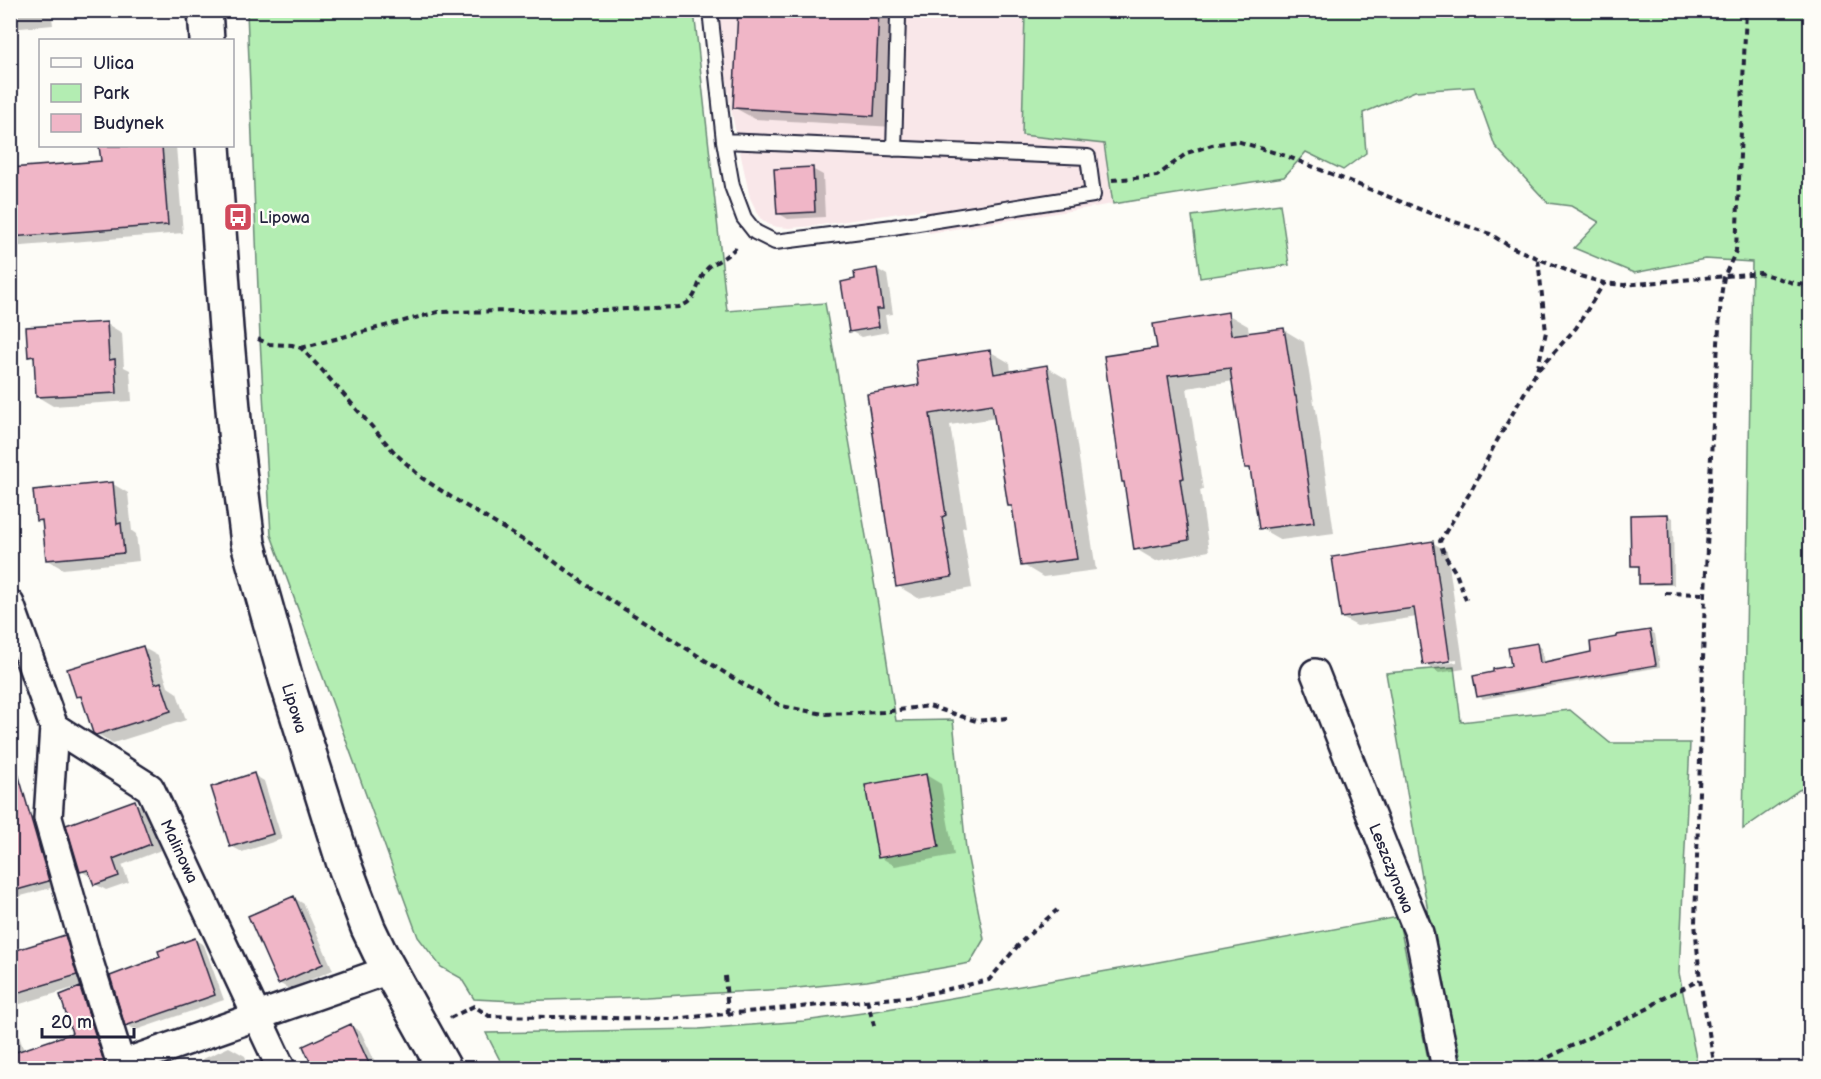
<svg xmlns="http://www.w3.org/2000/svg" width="1821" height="1079" font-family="'Balsamiq Sans',sans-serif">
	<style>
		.built { fill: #f9e7e9 }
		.green { fill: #b3edb2; stroke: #6a8876; stroke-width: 1.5 }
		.shadow { fill: #0003; fill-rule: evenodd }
		.building { fill: #f0b6c7; stroke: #22223b; stroke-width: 1.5 }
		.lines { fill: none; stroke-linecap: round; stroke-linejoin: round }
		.lane-casing { stroke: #22223b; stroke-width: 18 }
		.street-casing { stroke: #22223b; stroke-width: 32 }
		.secondary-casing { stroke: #22223b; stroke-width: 38 }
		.path { stroke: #22223b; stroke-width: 4; stroke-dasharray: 6 4.5; stroke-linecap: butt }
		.lane { stroke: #fdfcf7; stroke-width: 14 }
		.street { stroke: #fdfcf7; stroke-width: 27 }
		.secondary { stroke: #fdfcf7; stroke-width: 33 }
		.labels { text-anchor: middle; stroke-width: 5; stroke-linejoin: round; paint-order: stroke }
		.poi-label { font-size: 16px; fill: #22223b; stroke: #fdfcf7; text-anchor: start }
		.street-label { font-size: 16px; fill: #22223b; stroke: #fdfcf7 }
	</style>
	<rect width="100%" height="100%" fill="#fdfcf7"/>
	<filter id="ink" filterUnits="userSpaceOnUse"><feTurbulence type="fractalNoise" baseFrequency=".0167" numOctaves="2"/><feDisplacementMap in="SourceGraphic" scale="12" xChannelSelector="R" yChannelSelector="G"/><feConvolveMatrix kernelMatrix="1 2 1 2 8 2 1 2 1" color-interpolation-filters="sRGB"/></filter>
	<g filter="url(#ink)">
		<!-- built -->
		<path class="built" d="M 717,11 L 1025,11 L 1022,135 L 1105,144 L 1113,204 L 929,233 L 925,209 L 814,226 L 789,228 L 777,227 L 768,224 L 760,218 L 750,198 L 731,110 Z"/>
		<!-- green -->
		<path class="green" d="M 247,11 L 694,11 L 727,311 L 825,303 L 880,616 L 896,721 L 953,720 L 966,849 L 984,939 L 970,963 L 867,981 L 787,989 L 646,997 L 515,1001 L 474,999 L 461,978 L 441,967 L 418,937 L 271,535 L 260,339 Z
			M 1025,11 L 1810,11 L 1810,786 L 1799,790 L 1743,829 L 1752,262 L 1705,259 L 1634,273 L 1574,248 L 1599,222 L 1571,206 L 1548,203 L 1495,146 L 1474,87 L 1415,91 L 1363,113 L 1366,153 L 1343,170 L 1306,152 L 1284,177 L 1113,204 L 1104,144 L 1022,135 Z
			M 1280,204 L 1289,265 L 1200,278 L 1192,216 Z
			M 1454,667 L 1461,722 L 1570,710 L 1610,743 L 1690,743 L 1679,973 L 1698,1068 L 1463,1068 L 1432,934 L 1386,673 Z
			M 1398,917 L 1430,1068 L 504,1068 L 486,1033 L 699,1029 L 804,1021 L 870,1012 L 1153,963 Z"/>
		<!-- shadow -->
		<path class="shadow" d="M 10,10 L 51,10 L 53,25 L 10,29 Z
			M 740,10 L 893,10 L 900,14 L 894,127 L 755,119 L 735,108 Z
			M 101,146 L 176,146 L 183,233 L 10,247 L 10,170 L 102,163 Z
			M 812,169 L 823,175 L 825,217 L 788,219 L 778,213 Z
			M 877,269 L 887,275 L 893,314 L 885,315 L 888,332 L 861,337 L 850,331 L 856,281 Z
			M 1227,314 L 1248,326 L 1249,335 L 1284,330 L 1304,342 L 1315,409 L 1316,409 L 1334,533 L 1281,540 L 1260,528 L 1251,470 L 1247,467 L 1234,381 L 1187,388 L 1203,489 L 1200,490 L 1209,551 L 1156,561 L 1136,549 L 1159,349 Z
			M 107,324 L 122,333 L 124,367 L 130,370 L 132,401 L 53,406 L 38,397 L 35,359 L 29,356 Z
			M 989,351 L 1010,363 L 1011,372 L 1046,367 L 1067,379 L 1096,570 L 1043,577 L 1023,565 L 1014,508 L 1009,505 L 996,418 L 950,425 L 966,527 L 962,528 L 972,588 L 918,598 L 898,586 L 921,386 Z
			M 113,484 L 128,493 L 132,531 L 136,534 L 139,561 L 63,569 L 47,560 L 44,524 L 37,520 Z
			M 1668,515 L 1673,518 L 1674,585 L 1646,585 L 1641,583 L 1641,568 L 1632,565 Z
			M 1433,543 L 1447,551 L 1464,669 L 1439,673 L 1424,664 L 1417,617 L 1357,626 L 1342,618 ZM 1457,659 L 1457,662 L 1435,665 L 1435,662 Z
			M 1650,631 L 1655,634 L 1660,667 L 1483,699 L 1478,696 L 1536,645 L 1541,648 L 1544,663 L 1593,653 Z
			M 142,647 L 158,656 L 168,687 L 177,693 L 186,720 L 113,743 L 94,732 L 84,700 L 77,696 Z
			M 10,747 L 21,782 L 10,785 Z
			M 254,775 L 264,781 L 282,839 L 242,852 L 231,846 Z
			M 926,775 L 941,784 L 954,855 L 895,866 L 880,857 Z
			M 134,802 L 145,808 L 161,850 L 122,865 L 129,882 L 106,890 L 95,884 L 91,877 L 81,871 Z
			M 30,820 L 40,826 L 58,886 L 10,899 L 10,827 Z
			M 294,898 L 304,904 L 333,970 L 289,989 L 279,983 Z
			M 65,937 L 79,945 L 90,983 L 10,1007 L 10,953 Z
			M 195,940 L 204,945 L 224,1000 L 136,1030 L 127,1025 Z
			M 80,989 L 94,997 L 116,1068 L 10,1068 L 10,1008 L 24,1051 L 74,1034 Z
			M 351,1026 L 361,1032 L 378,1068 L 315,1068 L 305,1046 Z
			M 229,1047 L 245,1056 L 250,1068 L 193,1068 L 204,1063 L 203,1059 Z"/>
		<!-- building -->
		<path class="building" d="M 738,10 L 879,10 L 874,116 L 733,108 Z
			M 99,146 L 162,146 L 168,225 L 10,237 L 10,168 L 101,161 Z
			M 813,167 L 815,212 L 777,214 L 774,169 Z
			M 877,268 L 883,309 L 876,309 L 879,327 L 849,332 L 841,282 L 855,279 L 854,272 Z
			M 1228,312 L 1231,335 L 1284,328 L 1295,396 L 1296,396 L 1314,522 L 1259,529 L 1250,468 L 1245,468 L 1230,368 L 1168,376 L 1184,478 L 1180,479 L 1189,540 L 1134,550 L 1124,482 L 1122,482 L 1104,356 L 1157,348 L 1153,324 Z
			M 107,322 L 109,360 L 115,359 L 117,393 L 36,397 L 34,356 L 28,357 L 26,327 Z
			M 990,350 L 994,374 L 1047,365 L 1077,559 L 1021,566 L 1012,506 L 1008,506 L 992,404 L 930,414 L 946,515 L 942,517 L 952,577 L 896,587 L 867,394 L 919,385 L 916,361 Z
			M 113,482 L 117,524 L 121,523 L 124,553 L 46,560 L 42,520 L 36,521 L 33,490 Z
			M 1668,514 L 1670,583 L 1639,584 L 1639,566 L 1631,566 L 1630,515 Z
			M 1433,541 L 1450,661 L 1423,665 L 1414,608 L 1341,618 L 1332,557 Z
			M 1650,630 L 1656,665 L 1477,697 L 1473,676 L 1493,672 L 1493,669 L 1511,666 L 1508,648 L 1537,643 L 1540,663 L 1591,652 L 1590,642 L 1617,637 L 1617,635 Z
			M 143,646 L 155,684 L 161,682 L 171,711 L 96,735 L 93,733 L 81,696 L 76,697 L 67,669 Z
			M 18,773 L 49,881 L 10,892 L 10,774 Z
			M 254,773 L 273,834 L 230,847 L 211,787 Z
			M 926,774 L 939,847 L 878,858 L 865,785 Z
			M 135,800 L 151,844 L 113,859 L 119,876 L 94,885 L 88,870 L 80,872 L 66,825 Z
			M 294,896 L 323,964 L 278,984 L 248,916 Z
			M 65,935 L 77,975 L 10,995 L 10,952 Z
			M 195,938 L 215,995 L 125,1026 L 110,976 L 160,957 L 158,951 Z
			M 80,987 L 106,1068 L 10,1068 L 10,1054 L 72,1033 L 60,995 Z
			M 351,1024 L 371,1068 L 313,1068 L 303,1046 Z"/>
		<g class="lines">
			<!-- lane casing -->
			<g class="lane-casing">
				<path id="lane" d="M 710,10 L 724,141
					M 724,141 L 1088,157 L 1093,195 L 893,227 L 775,242 L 755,232 L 744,218 L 732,186 Z
					M 894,149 L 898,17"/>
			</g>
			<!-- street casing -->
			<g class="street-casing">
				<path id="street" d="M 10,604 L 54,727 L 48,818 L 86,952 L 122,1068
					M 1315,673 L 1385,851 L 1419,933 L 1446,1068
					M 54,727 L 150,788 L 281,1068
					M 121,1064 L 389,970"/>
			</g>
			<!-- secondary casing -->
			<g class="secondary-casing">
				<path id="secondary" d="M 205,10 L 207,40
					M 213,146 L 226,329 L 237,454 L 248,543 L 286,679 L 344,864 L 368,928 L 379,951 L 444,1068"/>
			</g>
			<!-- path -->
			<path class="path" d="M 1112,180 L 1157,176 L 1187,153 L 1212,145 L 1237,141 L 1286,156 L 1432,214 L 1490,234 L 1511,247 L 1580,276 L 1604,283 L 1624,285 L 1760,273 L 1797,284 L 1810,285
				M 258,339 L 269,344 L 292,345 L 301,348 L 321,369 L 396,454 L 422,478 L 451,497 L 533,546 L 588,586 L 733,678 L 781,706 L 824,714 L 883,712 L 929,706 L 976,721 L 1008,718
				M 301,348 L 438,312 L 602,310 L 679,307 C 698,300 695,288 704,273 C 708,265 716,263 723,258 C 728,255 733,250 738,246
				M 1539,369 L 1576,328 L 1604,283
				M 1665,593 L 1705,594
				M 1466,600 L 1456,573 L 1444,554 L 1440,541 L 1471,491 L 1494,446 L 1537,371 L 1546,332 L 1538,259
				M 725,976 L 728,1013
				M 867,1000 L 875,1029
				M 450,1018 L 474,1006 L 489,1016 L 671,1019 L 917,996 L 989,980 L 1021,942 L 1057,910
				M 1477,1068 L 1541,1061 L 1649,1008 L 1661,999 L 1700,980
				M 1715,1068 L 1700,980 L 1695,923 L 1705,594 L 1711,456 L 1721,296 L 1724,277 L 1736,251 L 1746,10"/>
			<!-- lane -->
			<use href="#lane" class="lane"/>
			<!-- street -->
			<use href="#street" class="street"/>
			<!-- secondary -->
			<use href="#secondary" class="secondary"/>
		</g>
	</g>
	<!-- icons -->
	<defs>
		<g id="bus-square" transform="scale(1.5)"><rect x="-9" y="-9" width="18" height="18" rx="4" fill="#d1495b" stroke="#fdfcf7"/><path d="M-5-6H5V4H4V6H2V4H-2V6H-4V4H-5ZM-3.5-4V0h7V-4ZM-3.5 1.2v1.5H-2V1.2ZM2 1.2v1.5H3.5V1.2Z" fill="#fff"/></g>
	</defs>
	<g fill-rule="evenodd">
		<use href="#bus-square" x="238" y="217"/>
	</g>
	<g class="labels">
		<!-- poi labels -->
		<g class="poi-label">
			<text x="259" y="223">Lipowa</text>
		</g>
		<!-- street labels -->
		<g class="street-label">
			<text transform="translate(295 708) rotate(73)" y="6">Lipowa</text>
			<text transform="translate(180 851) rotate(65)" y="6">Malinowa</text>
			<text transform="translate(1392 868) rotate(68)" y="6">Leszczynowa</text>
		</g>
	</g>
	<!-- margin -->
	<rect width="1821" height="1079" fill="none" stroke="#fdfcf7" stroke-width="36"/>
	<rect x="18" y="18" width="1785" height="1043" fill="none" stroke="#22223b" stroke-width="2" filter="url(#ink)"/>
	<!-- legend -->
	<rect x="39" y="39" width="195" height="108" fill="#fdfcf7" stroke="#a5a5ac" stroke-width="1.5"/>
	<rect x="51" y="58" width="30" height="9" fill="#fdfcf7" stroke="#a5a5ac" stroke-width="1.5"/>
	<text x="93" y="69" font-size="18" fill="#22223b">Ulica</text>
	<rect x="51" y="84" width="30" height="18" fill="#b3edb2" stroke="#a5a5ac" stroke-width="1.5"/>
	<text x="93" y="99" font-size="18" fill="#22223b">Park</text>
	<rect x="51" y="114" width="30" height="18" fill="#f0b6c7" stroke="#a5a5ac" stroke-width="1.5"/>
	<text x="93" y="129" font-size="18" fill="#22223b">Budynek</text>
	<!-- scale -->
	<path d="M42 1028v9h92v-9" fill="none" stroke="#22223b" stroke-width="3"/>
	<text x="51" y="1028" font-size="18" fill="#22223b" stroke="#fdfcf7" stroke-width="4.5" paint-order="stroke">20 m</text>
</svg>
